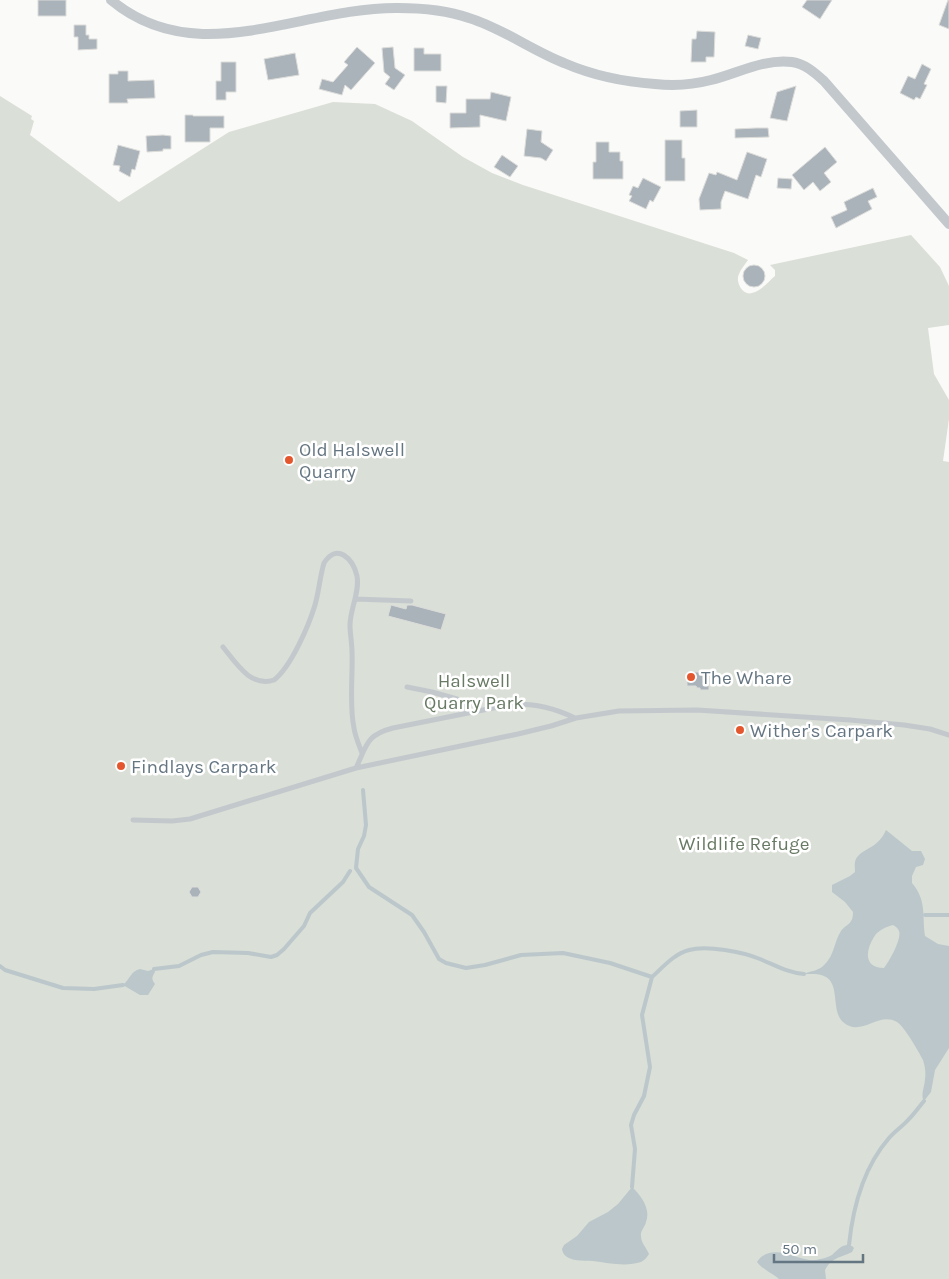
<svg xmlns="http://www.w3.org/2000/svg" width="949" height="1279" font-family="Karla,sans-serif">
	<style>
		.green { fill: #dadfd7 }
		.water { fill: #bbc7cb; fill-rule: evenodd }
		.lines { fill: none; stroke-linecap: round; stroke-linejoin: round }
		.stream { stroke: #bbc7cb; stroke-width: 4 }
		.building { fill: #aab3b9; stroke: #dcdcda }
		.lane { stroke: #c3c8cc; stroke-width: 5 }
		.street { stroke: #c3c8cc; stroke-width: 10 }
		.poi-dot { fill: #e4572e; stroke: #fff; stroke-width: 2 }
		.labels { text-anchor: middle; stroke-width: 5; stroke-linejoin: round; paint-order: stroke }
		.poi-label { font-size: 19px; fill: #657683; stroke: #fff; text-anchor: start }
		.park-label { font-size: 19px; fill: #687a64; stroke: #fff }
	</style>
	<rect width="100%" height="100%" fill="#fafaf8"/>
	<!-- green -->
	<path class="green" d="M 0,96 L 32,116 L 31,119 L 34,121 L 30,135 L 119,202 L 229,132 L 333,102 L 375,104 L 412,121 L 463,157 L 492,173 L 523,185 L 734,253 L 748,260 C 745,264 741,269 739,274 C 735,281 742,296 752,293 C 761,291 768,282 775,276 L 775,270 L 770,265 L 911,235 L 940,267 L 949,286 L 949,325 L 928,328 L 934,374 L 949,400 L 949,419 L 943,461 L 949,462 L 949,1279 L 0,1279 Z"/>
	<!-- water -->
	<path class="water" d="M 886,830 L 912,851 L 921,851 L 925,859 L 923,865 L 916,867 L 912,876 L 912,883 C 927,901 922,915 925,936 L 938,944 L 949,946 L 949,1048 L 935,1070 L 931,1092 L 924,1101 C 920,1095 925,1086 925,1079 C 926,1073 925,1066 923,1060 C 919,1052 904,1026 897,1022 C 878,1011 861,1038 843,1022 C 831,1011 840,985 826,977 C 820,973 811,974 804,974 C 810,971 817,971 822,967 C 835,956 833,944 841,931 C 847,923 853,925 853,912 L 845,902 L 832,892 L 832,885 L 850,876 L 855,872 C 855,868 854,863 856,859 C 862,848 878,849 886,830 ZM 893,925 C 895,926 898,928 899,931 C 902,939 889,962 884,968 C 864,968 865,951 874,937 C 878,930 886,927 893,925 Z
		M 140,969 L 148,971 L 154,969 L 155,972 C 152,977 151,979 155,984 L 148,995 L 140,995 L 123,985 C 130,979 131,971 140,969 Z
		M 632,1187 C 641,1196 651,1208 646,1222 C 645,1227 640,1231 641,1236 C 641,1243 646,1247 649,1254 C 647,1257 645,1260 641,1262 C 626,1267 608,1263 593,1261 C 585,1260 577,1262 569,1258 C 565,1256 563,1254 562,1249 L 564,1245 L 577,1236 L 589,1222 L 608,1212 L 618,1204 Z
		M 847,1245 L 852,1246 L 854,1248 L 852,1252 C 840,1258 832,1257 825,1270 L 826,1279 L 779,1279 C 772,1273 762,1269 757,1262 C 772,1240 798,1262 816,1260 C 821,1259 831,1257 834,1253 C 839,1249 840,1246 847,1245 Z"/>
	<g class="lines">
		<!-- stream -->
		<path class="stream" d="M 363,790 L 366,825 L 364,836 L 358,849 L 356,868 L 369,887 L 412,915 L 424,932 L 439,959 L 446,963 L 466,968 L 485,965 L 521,955 L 563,953 L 610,963 L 652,977 L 642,1015 L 650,1067 L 644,1096 L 634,1115 L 631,1125 L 635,1149 L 632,1187
			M 925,915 L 949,915
			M 0,966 L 5,970 L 63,988 L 94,989 L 123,985
			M 154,969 L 179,966 L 201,955 L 213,952 L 248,953 L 271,957 L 277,955 L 284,949 L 304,926 L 310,913 L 343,882 L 350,871
			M 652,977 C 663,967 674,954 689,950 C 707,945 743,952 760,959 C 775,965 788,973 804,974
			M 849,1245 C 853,1206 863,1168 889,1138 C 895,1131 903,1126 909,1119 C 914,1114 919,1107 924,1101"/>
	</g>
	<!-- building -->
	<path class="building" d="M 38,0 L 66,0 L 66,16 L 38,16 Z
		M 807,0 L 832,0 L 820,19 L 802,7 Z
		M 948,0 L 949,0 L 949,29 L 939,25 Z
		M 74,25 L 86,25 L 86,35 L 89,35 L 89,39 L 97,39 L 97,49 L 78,50 L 78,37 L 74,37 Z
		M 697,31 L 715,32 L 714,57 L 706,57 L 706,62 L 691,62 L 692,39 L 696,39 Z
		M 748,35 L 761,38 L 758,49 L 745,46 Z
		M 357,47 L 375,63 L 351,90 L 345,85 L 342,95 L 319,89 L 322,79 L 333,82 L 348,65 L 344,62 Z
		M 393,47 L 395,68 L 405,75 L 394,90 L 385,84 L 390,77 L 384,72 L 382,48 Z
		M 414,48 L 424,48 L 424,54 L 441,54 L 441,71 L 414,71 Z
		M 295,53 L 299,75 L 268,80 L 264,59 Z
		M 221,62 L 236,62 L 236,92 L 226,92 L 226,100 L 216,100 L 216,81 L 221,81 Z
		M 922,64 L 931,69 L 924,84 L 927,85 L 920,99 L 916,97 L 914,100 L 900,93 L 908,76 L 915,79 Z
		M 118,71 L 128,71 L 128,81 L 154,80 L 155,98 L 127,99 L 128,103 L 109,103 L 109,74 L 118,74 Z
		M 436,86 L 447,86 L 446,103 L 436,102 Z
		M 796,86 L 787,121 L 770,118 L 777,92 Z
		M 491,92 L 511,97 L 506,121 L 480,115 L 480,127 L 450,128 L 450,113 L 466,113 L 466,99 L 490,99 Z
		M 697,110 L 697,127 L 680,127 L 680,111 Z
		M 185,115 L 193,115 L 193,116 L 224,116 L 224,128 L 210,128 L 210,142 L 185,142 Z
		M 756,128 L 768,128 L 769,137 L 735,138 L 735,129 Z
		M 527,129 L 542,131 L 541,142 L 553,150 L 546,161 L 541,158 L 524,156 Z
		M 163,135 L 171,136 L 171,149 L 163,149 L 163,151 L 147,152 L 146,136 Z
		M 665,140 L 682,140 L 682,158 L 685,158 L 685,181 L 665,181 Z
		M 596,142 L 609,142 L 609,152 L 620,152 L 620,161 L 623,161 L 623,179 L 593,179 L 593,162 L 596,162 Z
		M 118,145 L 140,151 L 135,170 L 132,169 L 130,177 L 119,171 L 120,166 L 113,165 Z
		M 825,147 L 837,162 L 824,173 L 831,182 L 820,191 L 813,182 L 804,190 L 792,175 Z
		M 747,152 L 767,159 L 761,177 L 756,175 L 748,199 L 725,191 L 721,202 L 721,209 L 700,210 L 699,199 L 709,173 L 716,175 L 717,172 L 737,180 Z
		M 502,155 L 518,166 L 510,177 L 494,167 Z
		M 643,178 L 661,187 L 653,202 L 650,200 L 646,209 L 629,201 L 632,196 L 629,195 L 633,186 L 638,188 Z
		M 778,178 L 792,179 L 791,189 L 777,188 Z
		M 873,188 L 877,197 L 868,201 L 872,209 L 836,228 L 831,217 L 847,210 L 844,202 Z
		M743 276a11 11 0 1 1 22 0a11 11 0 1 1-22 0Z
		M 391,605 L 406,609 L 407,605 L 412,605 L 446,614 L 441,630 L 388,616 Z
		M 687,672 L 709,672 L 709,690 L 700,690 L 700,688 L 697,688 L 696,686 L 687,686 Z
		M 192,887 L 198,887 L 201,892 L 198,897 L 192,897 L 189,892 Z"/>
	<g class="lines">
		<!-- lane -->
		<path class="lane" d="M 355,599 L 411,601
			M 223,647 C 236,663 251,688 274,680 C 291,667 309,625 315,605 C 319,591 320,576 324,563 C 337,542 353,559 357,576 C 360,592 350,609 350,625 C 350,634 352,643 352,652 C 353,675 349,705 354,728 C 355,736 359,745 362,753
			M 407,687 L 432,692 L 457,699 L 470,712
			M 356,768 C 367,745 366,735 393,728 L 513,704 C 537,704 554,708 575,718
			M 133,820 L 172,821 L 190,819 L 356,768 L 518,734 L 551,726 L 576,718 L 619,711 L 697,710 L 850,720 L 904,725 L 930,729 L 949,735"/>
		<!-- street -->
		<path class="street" d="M 111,0 C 197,72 300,7 398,8 C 422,8 446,10 469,18 C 502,28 531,50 564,63 C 592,75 625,82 655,84 C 674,86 692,85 711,80 C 736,74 765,58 792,62 C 805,64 814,72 824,81 L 949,224"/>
	</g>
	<!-- markers -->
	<g class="poi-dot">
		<circle cx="289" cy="460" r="5"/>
		<circle cx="691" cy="677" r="5"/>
		<circle cx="740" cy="730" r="5"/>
		<circle cx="121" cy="766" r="5"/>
	</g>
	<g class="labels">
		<!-- poi labels -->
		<g class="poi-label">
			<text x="299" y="456">Old Halswell<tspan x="299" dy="22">Quarry</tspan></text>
			<text x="701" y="684">The Whare</text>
			<text x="750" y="737">Wither's Carpark</text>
			<text x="131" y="773">Findlays Carpark</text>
		</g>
		<!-- park labels -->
		<g class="park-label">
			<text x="474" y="687">Halswell<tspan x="474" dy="22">Quarry Park</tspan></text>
			<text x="744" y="850">Wildlife Refuge</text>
		</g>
	</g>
	<!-- scale -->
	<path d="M774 1254v8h89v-8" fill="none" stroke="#657683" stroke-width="2.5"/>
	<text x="782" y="1254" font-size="15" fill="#657683" stroke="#ffffff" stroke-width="4" paint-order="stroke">50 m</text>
</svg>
